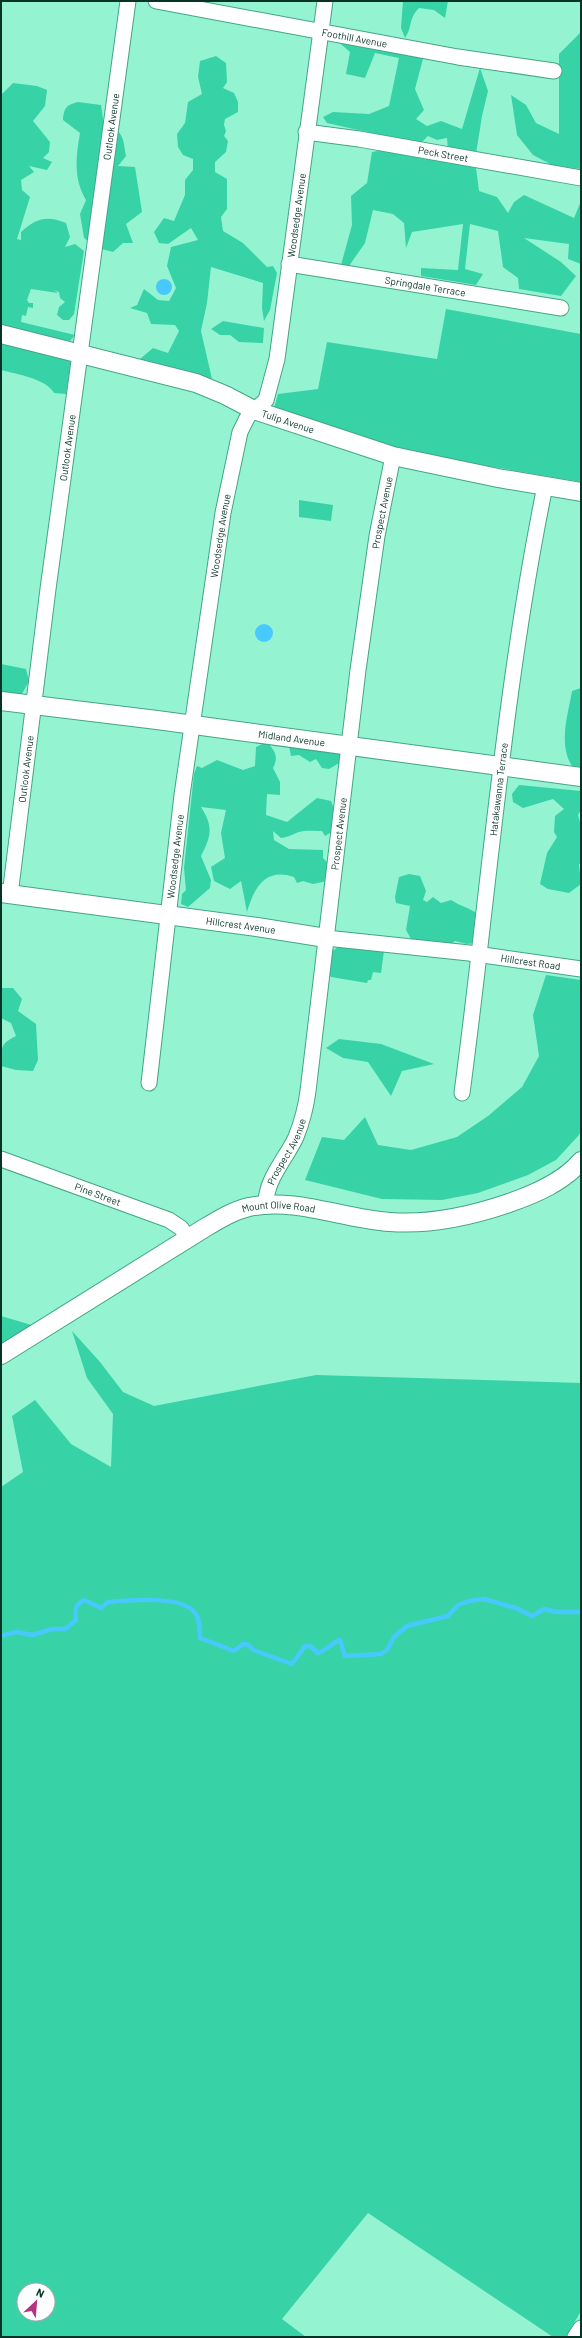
<svg xmlns="http://www.w3.org/2000/svg" width="582" height="2338" font-family="Barlow,sans-serif">
	<style>
		.green { fill: #38d2a7; fill-rule: evenodd }
		.water { fill: #48c9fe }
		.lines { fill: none; stroke-linecap: round; stroke-linejoin: round }
		.stream { stroke: #48c9fe; stroke-width: 4.5 }
		.minor-casing { stroke: #43a586; stroke-width: 17 }
		.tertiary-casing { stroke: #43a586; stroke-width: 20 }
		.minor { stroke: #fff; stroke-width: 15 }
		.tertiary { stroke: #fff; stroke-width: 18 }
		.labels { text-anchor: middle; stroke-width: 4; stroke-linejoin: round; paint-order: stroke }
		.street-label { font-size: 10px; fill: #073326; stroke: #fefefe }
	</style>
	<rect width="100%" height="100%" fill="#94f4d2"/>
	<!-- green -->
	<path class="green" d="M 403,1 L 448,1 L 445,18 L 434,10 L 419,8 C 408,19 413,26 405,38 L 401,28 Z
		M 581,29 L 581,169 L 552,165 L 533,155 L 517,135 L 511,95 L 526,105 L 536,123 L 559,134 L 559,54 L 580,33 Z
		M 335,39 L 424,55 L 415,89 L 424,110 L 416,119 L 427,126 L 441,121 L 462,129 L 480,68 L 488,91 L 482,116 L 476,154 L 448,150 L 447,138 L 437,140 L 428,136 L 420,144 L 327,123 L 323,117 L 333,112 L 369,114 L 389,106 L 399,58 L 375,53 L 365,78 L 346,74 L 350,52 Z
		M 216,56 L 226,63 L 227,82 L 223,88 L 234,93 L 238,102 L 238,112 L 225,119 L 224,125 L 226,131 L 224,136 L 228,141 L 226,152 L 215,162 L 215,172 L 227,179 L 227,209 L 221,217 L 223,231 L 243,243 L 267,267 L 273,266 L 277,273 L 270,310 L 264,321 L 262,308 L 263,283 L 211,267 L 207,303 L 201,331 L 212,379 L 140,359 L 153,348 L 168,353 L 179,331 L 175,325 L 151,324 L 147,313 L 130,308 L 137,305 L 144,289 L 158,300 L 169,301 L 176,288 L 167,266 L 171,247 L 198,240 L 191,228 L 168,244 L 159,243 L 154,232 L 164,218 L 174,221 L 185,195 L 185,180 L 193,170 L 193,159 L 183,155 L 178,147 L 177,134 L 185,123 L 188,102 L 202,94 L 198,77 L 200,61 Z
		M 13,83 L 37,86 L 47,90 L 45,106 L 33,121 L 50,142 L 49,152 L 43,158 L 52,162 L 47,170 L 29,166 L 34,172 L 21,180 L 22,190 L 30,197 L 17,239 L 21,240 L 21,232 C 36,218 47,215 66,223 L 70,237 L 65,247 L 75,244 L 84,251 L 74,314 L 69,320 L 63,320 L 57,315 L 59,307 L 65,302 L 60,298 L 59,292 L 54,290 L 58,293 L 31,289 L 27,300 L 29,303 L 33,303 L 33,308 L 28,307 L 26,316 L 22,315 L 21,322 L 75,335 L 70,341 L 1,328 L 1,95 Z
		M 78,102 L 101,105 L 104,126 C 124,129 123,139 126,156 L 118,166 L 135,167 L 142,212 L 126,224 L 133,243 L 123,243 L 113,252 L 98,248 L 84,238 L 80,214 L 86,200 C 73,178 76,157 80,133 L 63,120 C 64,108 66,105 78,102 Z
		M 390,149 L 476,168 L 479,191 L 497,197 L 508,213 L 514,202 L 524,195 L 574,218 L 581,201 L 581,264 L 568,259 L 569,244 L 524,238 L 561,262 L 576,276 L 561,296 L 519,289 L 518,278 L 503,267 L 498,231 L 470,224 L 465,269 L 483,274 L 476,285 L 421,276 L 421,268 L 458,270 L 463,224 L 412,232 L 406,248 L 404,223 L 393,214 L 373,210 L 365,243 L 349,266 L 341,265 L 352,225 L 351,196 L 367,183 L 372,152 Z
		M 446,309 L 581,334 L 581,482 L 430,456 L 379,444 L 274,408 L 278,394 L 318,389 L 327,342 L 437,359 Z
		M 223,321 L 264,328 L 263,343 L 239,342 L 230,335 L 220,335 L 211,329 Z
		M 1,340 L 67,357 L 71,362 L 66,394 L 54,393 C 47,379 16,374 1,370 Z
		M 299,500 L 333,505 L 331,521 L 299,517 Z
		M 1,664 L 26,669 L 29,681 L 22,694 L 1,692 Z
		M 581,688 L 581,767 L 572,766 C 558,744 568,715 572,691 Z
		M 267,742 C 275,751 279,757 273,768 L 280,782 L 280,795 L 267,794 L 266,815 L 287,822 L 317,798 L 331,801 L 336,814 L 333,831 L 325,836 L 322,831 C 315,831 305,830 299,832 C 293,834 289,837 281,838 L 273,831 L 274,840 L 289,849 L 323,850 L 323,858 L 329,864 L 327,881 L 313,884 L 303,881 L 297,883 L 294,877 C 265,867 254,888 247,912 L 241,881 L 230,889 L 214,881 L 211,867 L 225,858 L 221,833 L 226,810 L 201,807 C 213,826 212,835 201,856 L 211,880 L 210,888 L 188,907 L 181,904 L 182,894 L 186,890 L 184,868 L 194,774 L 197,766 L 202,768 L 217,760 L 243,770 L 255,766 L 256,747 Z
		M 289,746 L 343,753 L 341,762 L 329,769 L 322,768 L 316,759 L 310,762 L 299,755 L 291,756 Z
		M 519,785 L 581,791 L 581,810 L 578,815 L 581,826 L 581,864 L 579,864 L 581,884 L 569,893 L 548,889 L 540,884 L 547,853 L 557,837 L 554,832 L 555,816 L 564,809 L 553,799 L 523,808 L 513,802 L 512,794 Z
		M 409,874 L 420,876 L 426,891 L 423,900 L 427,902 L 433,897 L 441,903 L 451,900 C 460,906 470,908 478,914 L 475,943 L 467,944 L 455,941 L 451,944 L 411,939 L 406,930 L 410,906 L 396,903 L 395,897 L 399,877 Z
		M 338,947 L 384,951 L 381,973 L 373,972 L 371,980 L 368,980 L 367,983 L 331,977 L 328,973 L 331,952 Z
		M 546,975 L 581,980 L 581,1131 L 579,1135 L 556,1160 L 528,1175 L 478,1193 L 442,1200 L 382,1199 L 305,1180 L 322,1137 L 344,1140 L 365,1117 L 378,1145 L 411,1150 L 457,1137 L 488,1116 L 522,1087 L 539,1056 L 533,1015 Z
		M 1,988 L 13,988 L 22,999 L 18,1011 L 36,1024 L 38,1060 L 33,1071 L 16,1070 L 1,1066 C 1,1048 0,1044 16,1036 L 11,1023 L 1,1018 Z
		M 339,1039 L 381,1044 L 434,1064 L 402,1071 L 391,1096 L 368,1062 L 343,1058 L 326,1048 Z
		M 1,1316 L 35,1326 L 1,1346 Z
		M 72,1331 L 100,1362 L 123,1392 L 154,1406 L 316,1375 L 581,1383 L 581,2311 L 566,2337 L 553,2337 L 368,2213 L 282,2319 L 306,2337 L 1,2337 L 1,1487 L 23,1472 L 12,1416 L 35,1400 L 71,1444 L 111,1467 L 113,1414 L 87,1378 ZM 24,2290 L 48,2290 L 48,2314 L 24,2314 Z"/>
	<!-- water -->
	<path class="water" d="M156 287a8 8 0 1 1 16 0a8 8 0 1 1-16 0Z
		M255 633a9 9 0 1 1 18 0a9 9 0 1 1-18 0Z"/>
	<g class="lines">
		<!-- stream -->
		<path class="stream" d="M 1,1636 L 16,1632 L 32,1635 L 52,1629 L 65,1629 L 76,1620 C 75,1611 74,1605 84,1600 L 101,1608 L 108,1602 C 128,1600 183,1595 195,1613 C 200,1619 200,1630 200,1638 L 234,1651 L 243,1644 L 249,1645 L 253,1650 L 292,1664 L 305,1646 L 310,1646 L 318,1653 C 327,1650 331,1643 340,1640 L 345,1656 L 381,1654 L 387,1650 L 394,1637 L 407,1626 L 448,1616 L 458,1605 L 469,1601 L 484,1599 L 516,1608 L 532,1616 L 544,1609 L 557,1612 L 581,1612"/>
		<!-- minor casing -->
		<g class="minor-casing">
			<g id="minor">
				<path id="s1" d="M 156,1 L 458,57 L 554,71"/>
				<path id="s2" d="M 306,132 L 359,139 L 581,178"/>
				<path id="s3" d="M 289,264 L 561,308"/>
				<path id="s4" d="M 10,895 L 48,589 L 128,1"/>
				<path id="s5" d="M 326,938 L 469,953 L 581,969"/>
				<path id="s6" d="M 149,1083 L 182,795 L 223,513 L 240,432 L 248,416 L 266,400 L 277,359 L 325,1"/>
				<path id="s7" d="M 462,1093 C 489,891 504,686 545,486"/>
				<path id="s8" d="M 1,1159 L 169,1220 L 181,1228 L 188,1238"/>
				<path id="s9" d="M 266,1205 C 265,1180 286,1159 296,1137 C 302,1122 306,1107 308,1091 L 358,670 L 377,536 L 393,456"/>
				<path d="M 575,2337 L 581,2328"/>
			</g>
		</g>
		<!-- tertiary casing -->
		<g class="tertiary-casing">
			<g id="tertiary">
				<path id="s10" d="M 1,334 L 196,383 L 225,395 L 254,410 L 393,456 L 498,478 L 581,492"/>
				<path id="s11" d="M 1,701 L 157,720 L 581,777"/>
				<path id="s12" d="M 1,893 L 257,927 L 326,938"/>
				<path id="s13" d="M 1,1355 L 203,1229 C 218,1220 232,1211 249,1207 C 296,1197 343,1219 390,1222 C 430,1225 471,1216 509,1203 C 535,1194 563,1182 581,1161"/>
			</g>
		</g>
		<!-- minor -->
		<use href="#minor" class="minor"/>
		<!-- tertiary -->
		<use href="#tertiary" class="tertiary"/>
	</g>
	<g class="labels">
		<!-- street labels -->
		<g class="street-label">
			<text dy="4" stroke="none"><textPath href="#s1" startOffset="202">Foothill Avenue</textPath></text>
			<text dy="4" stroke="none"><textPath href="#s4" startOffset="775">Outlook Avenue</textPath></text>
			<text dy="4" stroke="none"><textPath href="#s2" startOffset="139">Peck Street</textPath></text>
			<text dy="4" stroke="none"><textPath href="#s6" startOffset="887">Woodsedge Avenue</textPath></text>
			<text dy="4" stroke="none"><textPath href="#s3" startOffset="138">Springdale Terrace</textPath></text>
			<text dy="4" stroke="none"><textPath href="#s10" startOffset="301">Tulip Avenue</textPath></text>
			<text dy="4" stroke="none"><textPath href="#s4" startOffset="451">Outlook Avenue</textPath></text>
			<text dy="4" stroke="none"><textPath href="#s9" startOffset="706">Prospect Avenue</textPath></text>
			<text dy="4" stroke="none"><textPath href="#s6" startOffset="552">Woodsedge Avenue</textPath></text>
			<text dy="4" stroke="none"><textPath href="#s11" startOffset="293">Midland Avenue</textPath></text>
			<text dy="4" stroke="none"><textPath href="#s4" startOffset="127">Outlook Avenue</textPath></text>
			<text dy="4" stroke="none"><textPath href="#s7" startOffset="306">Hatakawanna Terrace</textPath></text>
			<text dy="4" stroke="none"><textPath href="#s9" startOffset="382">Prospect Avenue</textPath></text>
			<text dy="4" stroke="none"><textPath href="#s6" startOffset="228">Woodsedge Avenue</textPath></text>
			<text dy="4" stroke="none"><textPath href="#s12" startOffset="242">Hillcrest Avenue</textPath></text>
			<text dy="4" stroke="none"><textPath href="#s5" startOffset="206">Hillcrest Road</textPath></text>
			<text dy="4" stroke="none"><textPath href="#s9" startOffset="58">Prospect Avenue</textPath></text>
			<text dy="4" stroke="none"><textPath href="#s8" startOffset="103">Pine Street</textPath></text>
			<text dy="4" stroke="none"><textPath href="#s13" startOffset="319">Mount Olive Road</textPath></text>
		</g>
	</g>
	<!-- border -->
	<rect width="582" height="2338" fill="none" stroke="#073326" stroke-width="4"/>
	<!-- north arrow -->
	<g transform="translate(36 2302) rotate(26)"><circle r="19" fill="#fefefe" stroke="#9bada8"/>
	<path d="M0-3L7 15L0 10L-7 15Z" fill="#b5347e"/>
	<text y="-6" font-size="11" font-weight="bold" text-anchor="middle" fill="#073326">N</text>
	</g>
</svg>
